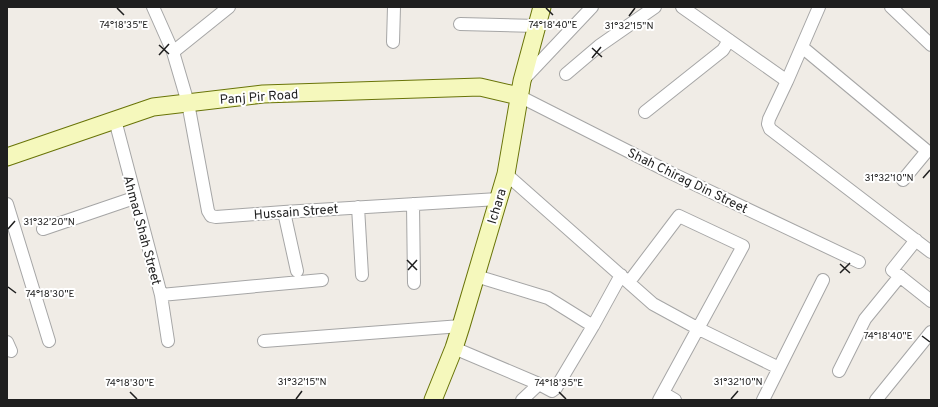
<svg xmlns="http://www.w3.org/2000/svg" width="938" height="407" font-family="Overpass,sans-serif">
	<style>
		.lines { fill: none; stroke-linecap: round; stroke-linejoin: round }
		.street-casing { stroke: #a6a6a6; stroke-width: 14 }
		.secondary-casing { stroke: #697408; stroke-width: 19 }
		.street { stroke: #fff; stroke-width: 12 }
		.secondary { stroke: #f5f8bc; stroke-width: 17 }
		.ticks { fill: none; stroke: #1f1f1f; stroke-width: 1.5 }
		.labels { text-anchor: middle; stroke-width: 4; stroke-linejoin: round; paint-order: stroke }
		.street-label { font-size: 13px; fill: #1f1f1f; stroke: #fff }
		.ticks-label { font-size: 10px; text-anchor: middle; fill: #1f1f1f; stroke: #fff; stroke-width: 4; stroke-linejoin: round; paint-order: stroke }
	</style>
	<rect width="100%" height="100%" fill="#f0ece6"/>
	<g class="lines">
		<!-- street casing -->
		<g class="street-casing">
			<path id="street" d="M 153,7 L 173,52 L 188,103 L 208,211 L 211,216 L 216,217 L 284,212 L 498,199
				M 682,7 L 787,81
				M 819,7 L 787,81 L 769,119 L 768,124 L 770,129 L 931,252
				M 891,7 L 931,45
				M 460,24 L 537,26
				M 393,42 L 394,7
				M 802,47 L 927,151 L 903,180
				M 173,52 L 229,7
				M 566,74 L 599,46 L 655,7
				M 524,79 L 592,7
				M 519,96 L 671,173 L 859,262
				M 645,112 L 723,50 L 729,40
				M 115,120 L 161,295 L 168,341
				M 506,174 L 653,304 L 697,328 L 779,368
				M 7,204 L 49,341
				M 413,204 L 414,283
				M 358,207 L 362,275
				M 284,212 L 297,271
				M 43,229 L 134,198
				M 916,240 L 892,270 L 931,301
				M 476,276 L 548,298 L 593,326
				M 629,282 L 679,216 L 743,246 L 659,400
				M 161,295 L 322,280
				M 264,341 L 461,326
				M 7,342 L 11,351
				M 454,348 L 539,384
				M 839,371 L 865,319 L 900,276
				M 663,393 L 675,400
				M 522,400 L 539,384 L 552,391 L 556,388 L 593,326 L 621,275
				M 763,400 L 823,280
				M 876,400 L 931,332"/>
		</g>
		<!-- secondary casing -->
		<g class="secondary-casing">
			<path id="secondary" d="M 7,157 L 153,107 L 263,94 L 480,87 L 519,96
				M 433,400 L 454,348 L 461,326 L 506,174 L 522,81 L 542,7"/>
		</g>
		<!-- street -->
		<use href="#street" class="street"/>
		<!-- secondary -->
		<use href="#secondary" class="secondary"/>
	</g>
	<!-- ticks -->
	<path class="ticks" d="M 117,8 L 124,15M 546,8 L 553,15M 629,16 L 635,8M 159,45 L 169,54M 592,48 L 602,57M 159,55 L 169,44M 592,58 L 601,47M 923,178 L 930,170M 8,229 L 15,221M 407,260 L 417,270M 840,264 L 850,273M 408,270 L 417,260M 840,273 L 850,263M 8,287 L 16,293M 922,336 L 930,342M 130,392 L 137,399M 559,392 L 566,399M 296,399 L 302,391M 731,399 L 738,391"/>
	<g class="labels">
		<!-- street labels -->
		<g class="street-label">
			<text transform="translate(259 96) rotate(-4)" y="5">Panj Pir Road</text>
			<text transform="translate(688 180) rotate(26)" y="5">Shah Chirag Din Street</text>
			<text transform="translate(496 206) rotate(-73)" y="5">Ichara</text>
			<text transform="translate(296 211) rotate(-4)" y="5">Hussain Street</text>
			<text transform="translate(143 230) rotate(75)" y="5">Ahmad Shah Street</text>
		</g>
	</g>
	<g class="ticks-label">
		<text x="124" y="28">74°18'35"E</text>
		<text x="553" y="28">74°18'40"E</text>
		<text x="629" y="29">31°32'15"N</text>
		<text x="889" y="181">31°32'10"N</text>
		<text x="49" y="225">31°32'20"N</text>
		<text x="50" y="297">74°18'30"E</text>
		<text x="888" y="339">74°18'40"E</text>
		<text x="302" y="385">31°32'15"N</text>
		<text x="738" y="385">31°32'10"N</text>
		<text x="130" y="386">74°18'30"E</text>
		<text x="559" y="386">74°18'35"E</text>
	</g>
	<!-- border -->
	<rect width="938" height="407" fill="none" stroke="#1f1f1f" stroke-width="16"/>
</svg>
